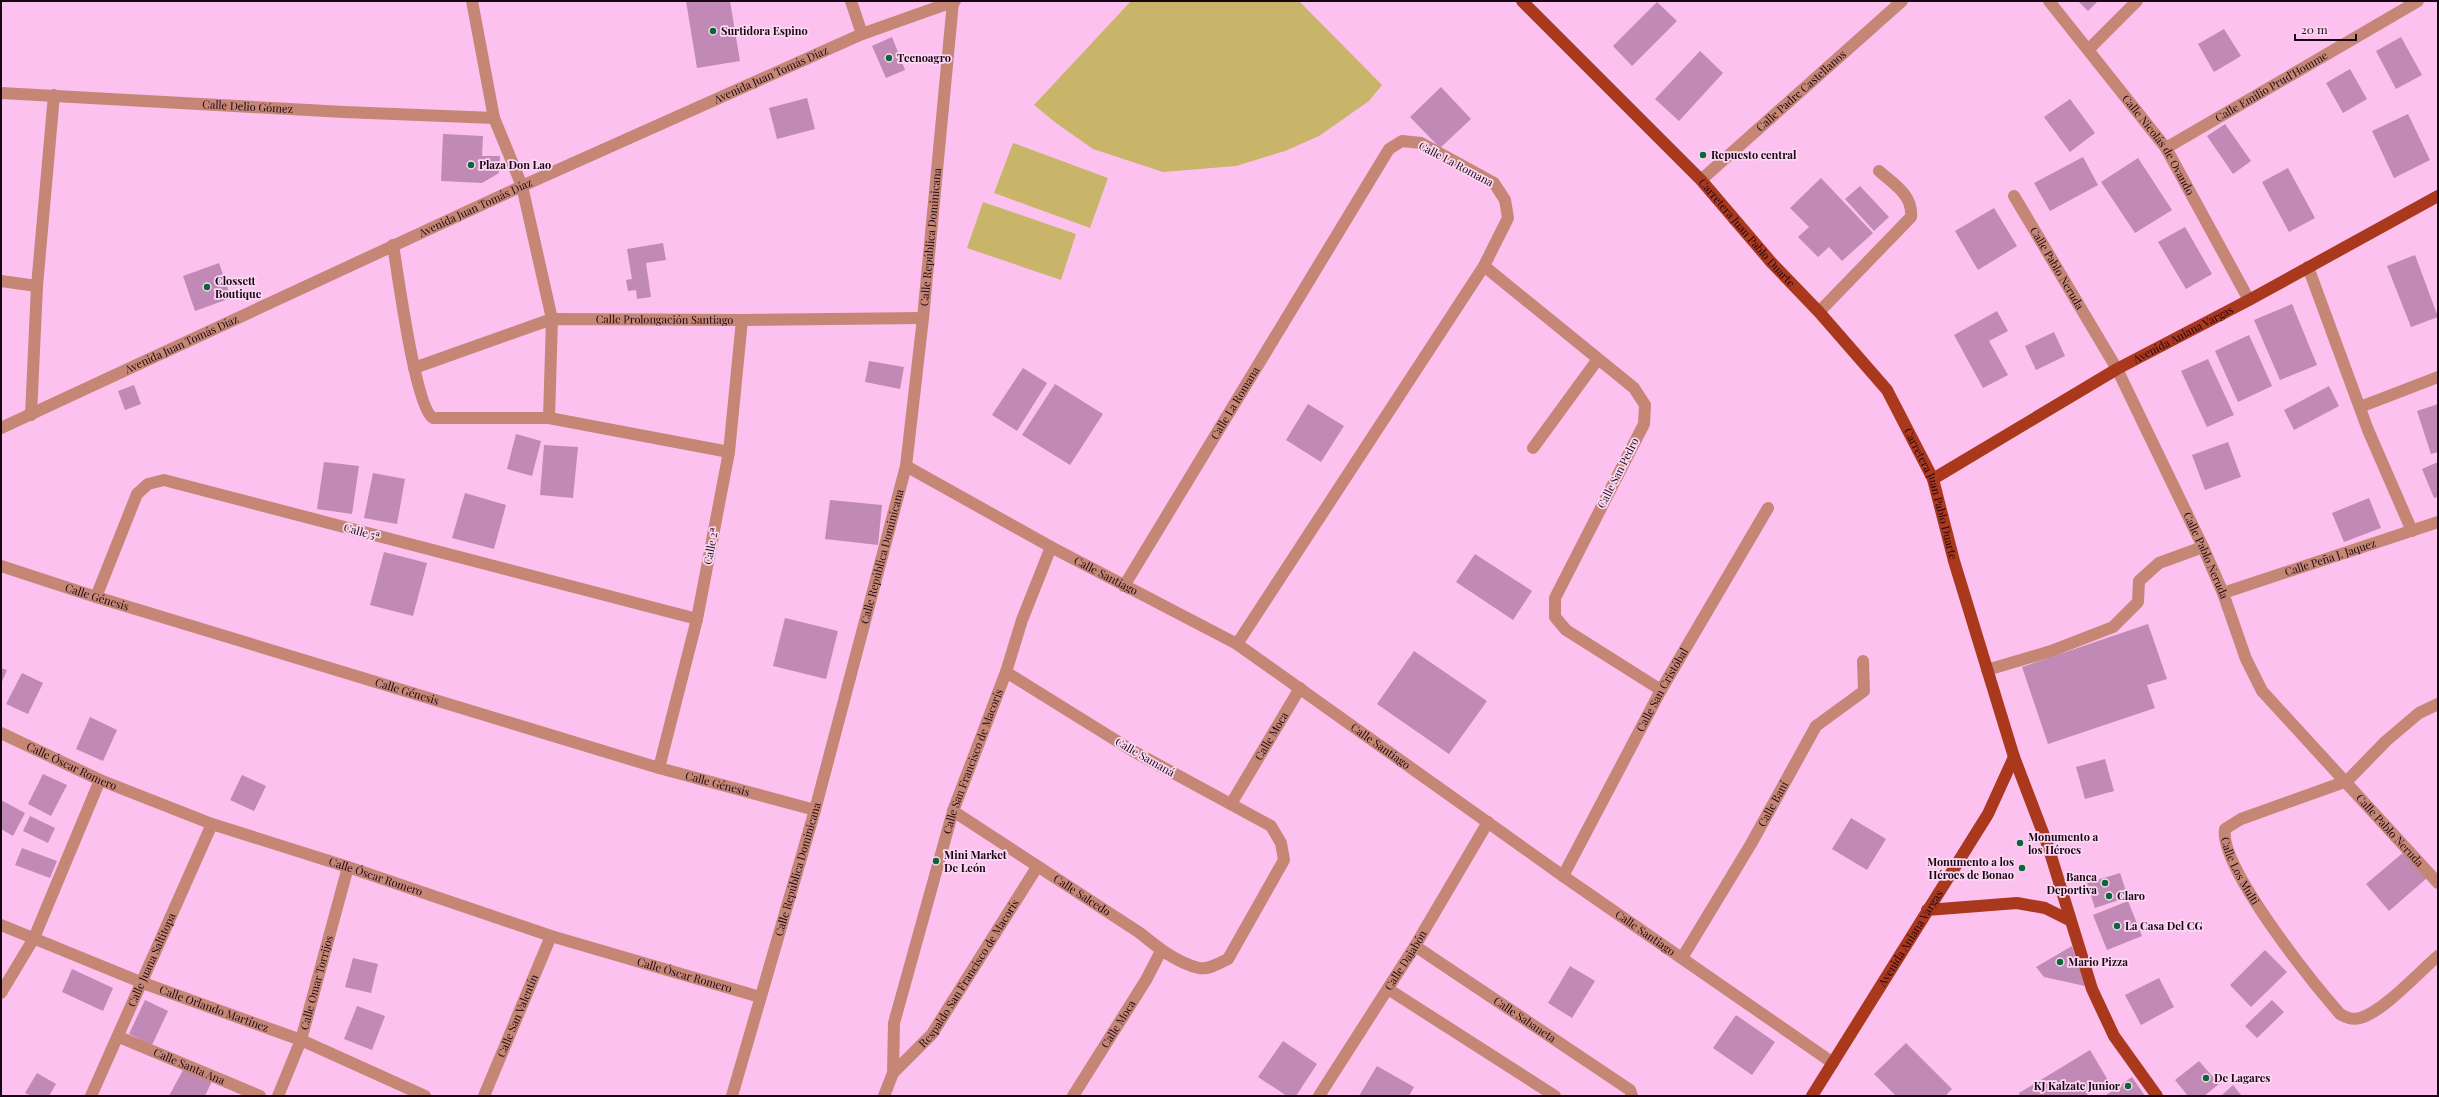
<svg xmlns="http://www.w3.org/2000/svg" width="2439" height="1097" font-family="'Playfair Display',serif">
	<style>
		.green { fill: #c9b56a }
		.building { fill: #c189b5 }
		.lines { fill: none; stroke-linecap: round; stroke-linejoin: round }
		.minor { stroke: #c58676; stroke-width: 12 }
		.major { stroke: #aa381d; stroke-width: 12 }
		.poi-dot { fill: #0b6639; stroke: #fbd7f2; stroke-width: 1.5 }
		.labels { text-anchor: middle; stroke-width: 3.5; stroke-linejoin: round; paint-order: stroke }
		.poi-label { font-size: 11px; font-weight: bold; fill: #190615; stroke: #fbd7f2; text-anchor: start }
		.street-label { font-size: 11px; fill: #190615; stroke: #fbd7f2 }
	</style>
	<rect width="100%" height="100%" fill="#fcc1ef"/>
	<!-- green -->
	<path class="green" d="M 1131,1 L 1299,1 L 1382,85 L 1369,101 L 1319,136 L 1285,151 L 1236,166 L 1163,172 L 1093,149 L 1056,123 L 1034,105 Z
		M 1013,143 L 1108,178 L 1090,228 L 994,193 Z
		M 983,202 L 1076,234 L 1061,280 L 967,248 Z"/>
	<!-- building -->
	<path class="building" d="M 686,1 L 730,1 L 740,61 L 697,68 Z
		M 2078,1 L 2098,1 L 2088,11 Z
		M 1657,2 L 1677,21 L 1632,66 L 1613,46 Z
		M 2224,29 L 2241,56 L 2214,72 L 2198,44 Z
		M 892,37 L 905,70 L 886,78 L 872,46 Z
		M 2401,37 L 2422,75 L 2396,89 L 2376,51 Z
		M 1700,51 L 1723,73 L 1679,121 L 1655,99 Z
		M 2350,69 L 2367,99 L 2343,113 L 2326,83 Z
		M 1441,87 L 1471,119 L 1440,148 L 1410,117 Z
		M 807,98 L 815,129 L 777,139 L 769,108 Z
		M 2070,99 L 2095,133 L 2070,152 L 2044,117 Z
		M 2408,114 L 2430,160 L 2394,178 L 2372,131 Z
		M 2225,124 L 2251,161 L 2233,174 L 2207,136 Z
		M 443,134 L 483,136 L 482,156 L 500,156 L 499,173 L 482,183 L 441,181 Z
		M 2083,157 L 2098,185 L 2050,211 L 2034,183 Z
		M 2138,158 L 2172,210 L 2135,233 L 2101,182 Z
		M 2288,168 L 2315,218 L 2289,232 L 2262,182 Z
		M 1821,178 L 1873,233 L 1842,261 L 1829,247 L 1818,257 L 1798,237 L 1809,227 L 1790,208 Z
		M 1860,186 L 1889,217 L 1874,231 L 1845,199 Z
		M 1994,208 L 2017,246 L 1978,270 L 1955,231 Z
		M 2185,227 L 2212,274 L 2186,289 L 2158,242 Z
		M 663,243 L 666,260 L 646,263 L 651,297 L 637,299 L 636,290 L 628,291 L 626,280 L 632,279 L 627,249 Z
		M 2415,255 L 2438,317 L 2411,327 L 2387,266 Z
		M 219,263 L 231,298 L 195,311 L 183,276 Z
		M 2292,304 L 2317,365 L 2280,380 L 2254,320 Z
		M 1997,311 L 2008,331 L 1989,341 L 2008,375 L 1983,388 L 1954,335 Z
		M 2054,332 L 2065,356 L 2036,370 L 2025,346 Z
		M 2249,335 L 2272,386 L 2238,402 L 2215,351 Z
		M 2208,359 L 2234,415 L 2207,427 L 2181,371 Z
		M 869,361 L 904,367 L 900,389 L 865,382 Z
		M 1023,368 L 1047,383 L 1017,431 L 992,415 Z
		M 1055,384 L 1103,414 L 1070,465 L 1022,435 Z
		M 134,385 L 141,404 L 125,410 L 118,391 Z
		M 2329,386 L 2339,406 L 2294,430 L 2284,410 Z
		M 1308,404 L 1344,426 L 1321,462 L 1286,440 Z
		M 2438,404 L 2438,452 L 2431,454 L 2417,411 Z
		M 516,434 L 541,441 L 532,476 L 507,469 Z
		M 2228,442 L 2241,477 L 2205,490 L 2192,455 Z
		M 544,445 L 578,447 L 573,498 L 540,495 Z
		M 324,462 L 359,466 L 352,514 L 317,509 Z
		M 2438,462 L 2438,497 L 2434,498 L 2422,469 Z
		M 373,473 L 405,479 L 397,524 L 364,518 Z
		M 465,493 L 506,505 L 494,549 L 452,538 Z
		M 2369,498 L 2381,528 L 2344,542 L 2332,513 Z
		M 830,500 L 882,505 L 878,545 L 825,539 Z
		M 384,552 L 427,563 L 413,616 L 370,605 Z
		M 1475,554 L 1532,591 L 1513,620 L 1456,582 Z
		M 785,618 L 838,631 L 826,679 L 773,666 Z
		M 2148,624 L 2167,679 L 2147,685 L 2155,708 L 2048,744 L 2022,667 Z
		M 1414,651 L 1487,701 L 1449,754 L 1377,704 Z
		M 1,668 L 7,670 L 1,684 Z
		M 22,673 L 43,683 L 28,714 L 6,704 Z
		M 90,717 L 117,730 L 103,761 L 76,749 Z
		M 2105,759 L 2114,791 L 2085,799 L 2076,767 Z
		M 43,774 L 67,785 L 51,816 L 28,804 Z
		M 242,775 L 266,786 L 254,811 L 230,800 Z
		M 1,800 L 25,813 L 13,836 L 1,829 Z
		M 30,816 L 55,828 L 48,843 L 23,831 Z
		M 1851,818 L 1886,839 L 1867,870 L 1832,849 Z
		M 22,848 L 57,861 L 50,878 L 15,865 Z
		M 2404,852 L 2427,878 L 2389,911 L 2366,884 Z
		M 2120,873 L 2128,897 L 2095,908 L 2087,883 Z
		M 2128,901 L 2142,936 L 2107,950 L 2093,915 Z
		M 2072,946 L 2085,986 L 2044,977 L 2036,967 Z
		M 2265,950 L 2287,972 L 2251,1007 L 2230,985 Z
		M 353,958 L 378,964 L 371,993 L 345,987 Z
		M 1570,966 L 1595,981 L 1572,1018 L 1548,1003 Z
		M 72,969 L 113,988 L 103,1011 L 62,992 Z
		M 2159,978 L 2174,1007 L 2141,1025 L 2125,995 Z
		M 145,1000 L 168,1011 L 152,1045 L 129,1034 Z
		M 2272,1000 L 2284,1012 L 2257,1038 L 2245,1026 Z
		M 357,1006 L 385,1016 L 372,1050 L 344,1039 Z
		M 1736,1015 L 1775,1042 L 1752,1075 L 1713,1048 Z
		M 1283,1041 L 1317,1064 L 1296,1096 L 1287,1096 L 1258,1077 Z
		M 1906,1043 L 1952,1089 L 1945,1096 L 1896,1096 L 1874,1074 Z
		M 2090,1050 L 2109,1082 L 2085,1096 L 2020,1096 L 2019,1093 Z
		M 2199,1061 L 2219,1084 L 2204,1096 L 2188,1096 L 2175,1080 Z
		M 1377,1066 L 1414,1087 L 1409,1096 L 1359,1096 Z
		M 183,1070 L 212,1081 L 205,1096 L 169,1096 Z
		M 37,1073 L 56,1084 L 49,1096 L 32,1096 L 25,1093 Z
		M 2132,1077 L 2145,1096 L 2105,1096 Z
		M 2233,1085 L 2242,1096 L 2221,1096 Z"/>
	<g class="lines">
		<!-- minor -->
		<g class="minor">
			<path d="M 472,1 L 494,118 L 522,186 L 552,319 L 549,418"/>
			<path d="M 851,1 L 862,34"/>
			<path id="s1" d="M 2049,1 L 2166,148 L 2249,300"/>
			<path d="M 2089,49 L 2137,1"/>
			<path id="s2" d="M 1,93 L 344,112 L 494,118"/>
			<path id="s3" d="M 2166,148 L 2418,1"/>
			<path id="s4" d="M 1701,180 L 1902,1"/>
			<path id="s5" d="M 2014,196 L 2117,369 L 2203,547 L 2223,593 L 2246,659 L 2262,691 L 2438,883"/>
			<path d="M 393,245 C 398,274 415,407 433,418 L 549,418 L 729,452"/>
			<path d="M 1484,266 L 1634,388 L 1645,405 L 1644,424 L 1555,598 L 1555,617 L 1566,630 L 1661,690"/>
			<path d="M 2308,267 L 2368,430 L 2412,531"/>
			<path d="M 1,281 L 37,286"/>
			<path d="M 1819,312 L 1911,217 C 1913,195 1894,184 1879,171"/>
			<path id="s6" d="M 414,368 L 552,319 L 742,320 L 923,318"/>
			<path d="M 2360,407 L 2438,377"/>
			<path d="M 31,415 L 37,286 L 54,95"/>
			<path id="s7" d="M 1,428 L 522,186 L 862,34 L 955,1"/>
			<path d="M 1533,448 L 1598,359"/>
			<path id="s8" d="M 906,466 L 1051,547 L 1237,644 L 1563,876 L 1833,1063"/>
			<path id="s9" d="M 1,566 L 96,597 L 659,768 L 815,810"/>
			<path id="s10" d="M 1124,586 L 1389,149 L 1402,141 L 1421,143 L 1494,183 L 1505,200 L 1508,218 L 1484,266 L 1237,644"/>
			<path id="s11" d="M 2223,593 L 2438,522"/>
			<path d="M 96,597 L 137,494 L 148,484 L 164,480 L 697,619"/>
			<path d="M 1987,670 L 2051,651 L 2113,627 L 2138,602 L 2139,581 L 2159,563 L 2203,547"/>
			<path id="s12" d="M 2438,704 L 2419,713 L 2386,741 L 2347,781 L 2241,819 L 2225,829 C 2219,867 2313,983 2340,1014 C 2347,1018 2352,1020 2360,1018 C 2383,1012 2419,972 2438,956"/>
			<path id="s13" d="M 1,733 L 100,780 L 212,824 L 348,867 L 551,936 L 760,997"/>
			<path d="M 659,768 L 697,619 L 729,452 L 742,320"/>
			<path id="s14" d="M 1231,804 L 1300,688"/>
			<path id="s15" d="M 953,811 L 1140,933 C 1157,947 1177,963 1199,968 C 1209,970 1219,963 1228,959 L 1284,860 L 1281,843 L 1271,826 L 1133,751 L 1006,672"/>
			<path id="s16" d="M 1563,876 L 1661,690 L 1768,508"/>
			<path id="s17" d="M 1,925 L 143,983 L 301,1040 L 425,1096"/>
			<path id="s18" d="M 1415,946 L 1630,1090 L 1632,1096"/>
			<path id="s19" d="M 1682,958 L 1751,844 L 1816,726 L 1864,691 L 1863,661"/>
			<path d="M 1388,989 L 1555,1096"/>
			<path d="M 1,993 L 34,938 L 100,780"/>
			<path id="s20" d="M 119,1037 L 260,1096"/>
			<path id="s21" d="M 893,1073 L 932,1034 L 1037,867"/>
			<path id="s22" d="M 91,1096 L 212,824"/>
			<path id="s23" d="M 278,1096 L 301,1040 L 348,867"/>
			<path id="s24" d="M 484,1096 L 551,936"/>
			<path id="s25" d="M 732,1096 L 815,810 L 906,466 L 923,318 L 953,2"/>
			<path id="s26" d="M 884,1096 L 893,1073 L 894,1023 L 953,811 L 1006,672 L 1022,620 L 1051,547"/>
			<path id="s27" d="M 1073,1096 L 1146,980 L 1161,951"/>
			<path id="s28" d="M 1319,1096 L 1415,946 L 1488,822"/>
		</g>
		<!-- major -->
		<g class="major">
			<path id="s29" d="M 1522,1 L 1701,180 L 1771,262 L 1819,312 L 1887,390 L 1933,479 L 1954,561 L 2014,757 L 2048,846 L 2092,989 L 2114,1036 L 2157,1096"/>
			<path id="s30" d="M 1933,479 L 2117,369 L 2249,300 L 2438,196"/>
			<path d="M 1927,910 L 2017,903 L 2045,908 L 2069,920"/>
			<path id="s31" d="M 1812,1096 L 1988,814 L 2014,757"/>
		</g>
	</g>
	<!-- markers -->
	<g class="poi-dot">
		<circle cx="713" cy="31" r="4"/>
		<circle cx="889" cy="58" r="4"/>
		<circle cx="1703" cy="155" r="4"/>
		<circle cx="471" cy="165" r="4"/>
		<circle cx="207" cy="287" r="4"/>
		<circle cx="2020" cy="843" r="4"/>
		<circle cx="936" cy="861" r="4"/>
		<circle cx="2022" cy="868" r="4"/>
		<circle cx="2105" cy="883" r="4"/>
		<circle cx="2109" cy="896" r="4"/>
		<circle cx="2117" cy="926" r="4"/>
		<circle cx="2060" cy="962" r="4"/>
		<circle cx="2206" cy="1078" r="4"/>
		<circle cx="2128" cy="1086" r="4"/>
	</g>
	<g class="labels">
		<!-- poi labels -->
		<g class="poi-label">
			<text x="721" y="35">Surtidora Espino</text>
			<text x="897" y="62">Tecnoagro</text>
			<text x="1711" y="159">Repuesto central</text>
			<text x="479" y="169">Plaza Don Lao</text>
			<text x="215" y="285">Clossett<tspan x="215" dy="13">Boutique</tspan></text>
			<text x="2028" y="841">Monumento a<tspan x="2028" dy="13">los Héroes</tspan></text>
			<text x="944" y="859">Mini Market<tspan x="944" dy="13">De León</tspan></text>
			<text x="2014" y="866" text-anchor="end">Monumento a los<tspan x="2014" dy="13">Héroes de Bonao</tspan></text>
			<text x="2097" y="881" text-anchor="end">Banca<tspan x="2097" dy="13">Deportiva</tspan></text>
			<text x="2117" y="900">Claro</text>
			<text x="2125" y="930">La Casa Del CG</text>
			<text x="2068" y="966">Mario Pizza</text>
			<text x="2214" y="1082">De Lagares</text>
			<text x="2120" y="1090" text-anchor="end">KJ Kalzate Junior</text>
		</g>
		<!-- street labels -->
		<g class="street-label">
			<text dy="4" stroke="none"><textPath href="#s7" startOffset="847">Avenida Juan Tomás Díaz</textPath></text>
			<text dy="4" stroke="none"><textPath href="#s3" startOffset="122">Calle Emilio Prud'Homme</textPath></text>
			<text dy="4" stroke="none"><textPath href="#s4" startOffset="134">Calle Padre Castellanos</textPath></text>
			<text dy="4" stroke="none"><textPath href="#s2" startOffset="247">Calle Delio Gómez</textPath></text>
			<text dy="4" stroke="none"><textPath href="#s1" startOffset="181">Calle Nicolás de Ovando</textPath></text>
			<text transform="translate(1456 164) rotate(28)" y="4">Calle La Romana</text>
			<text dy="4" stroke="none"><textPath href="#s7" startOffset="523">Avenida Juan Tomás Díaz</textPath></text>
			<text dy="4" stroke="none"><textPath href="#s29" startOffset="323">Carretera Juan Pablo Duarte</textPath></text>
			<text dy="4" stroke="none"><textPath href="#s25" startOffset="884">Calle República Dominicana</textPath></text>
			<text dy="4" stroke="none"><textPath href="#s5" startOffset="84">Calle Pablo Neruda</textPath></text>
			<text dy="4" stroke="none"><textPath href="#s6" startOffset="259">Calle Prolongación Santiago</textPath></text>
			<text dy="4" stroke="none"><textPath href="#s30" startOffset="289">Avenida Aniana Vargas</textPath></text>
			<text dy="4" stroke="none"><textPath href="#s7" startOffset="199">Avenida Juan Tomás Díaz</textPath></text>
			<text dy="4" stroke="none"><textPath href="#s10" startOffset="214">Calle La Romana</textPath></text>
			<text transform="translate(1618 473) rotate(-63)" y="4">Calle San Pedro</text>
			<text dy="4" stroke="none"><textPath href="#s29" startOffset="647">Carretera Juan Pablo Duarte</textPath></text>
			<text transform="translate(362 532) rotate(15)" y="4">Calle 5ª</text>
			<text transform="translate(711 546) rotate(-79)" y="4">Calle 2ª</text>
			<text dy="4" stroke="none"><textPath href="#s5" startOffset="408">Calle Pablo Neruda</textPath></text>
			<text dy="4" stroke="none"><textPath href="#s25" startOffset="560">Calle República Dominicana</textPath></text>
			<text dy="4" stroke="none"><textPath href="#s11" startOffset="113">Calle Peña J. Jaquez</textPath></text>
			<text dy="4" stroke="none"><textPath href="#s8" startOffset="228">Calle Santiago</textPath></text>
			<text dy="4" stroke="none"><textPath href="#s9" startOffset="101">Calle Génesis</textPath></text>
			<text dy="4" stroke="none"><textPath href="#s16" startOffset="211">Calle San Cristóbal</textPath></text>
			<text dy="4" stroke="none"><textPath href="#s9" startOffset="425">Calle Génesis</textPath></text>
			<text dy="4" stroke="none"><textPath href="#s14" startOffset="79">Calle Moca</textPath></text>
			<text dy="4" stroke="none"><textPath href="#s8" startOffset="552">Calle Santiago</textPath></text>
			<text transform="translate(1145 757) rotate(30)" y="4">Calle Samaná</text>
			<text dy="4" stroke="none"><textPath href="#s26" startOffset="348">Calle San Francisco de Macorís</textPath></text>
			<text dy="4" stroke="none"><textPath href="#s13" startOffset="78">Calle Óscar Romero</textPath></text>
			<text dy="4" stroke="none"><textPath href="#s9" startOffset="749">Calle Génesis</textPath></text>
			<text dy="4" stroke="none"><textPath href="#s19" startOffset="179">Calle Baní</textPath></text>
			<text dy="4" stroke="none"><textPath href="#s5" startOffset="744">Calle Pablo Neruda</textPath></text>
			<text dy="4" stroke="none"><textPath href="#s25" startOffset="236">Calle República Dominicana</textPath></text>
			<text dy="4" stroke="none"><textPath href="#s12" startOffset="297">Calle Los Multi</textPath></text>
			<text dy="4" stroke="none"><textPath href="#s13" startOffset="402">Calle Óscar Romero</textPath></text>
			<text dy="4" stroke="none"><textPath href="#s15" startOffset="154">Calle Salcedo</textPath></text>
			<text dy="4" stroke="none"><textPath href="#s8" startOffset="876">Calle Santiago</textPath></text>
			<text dy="4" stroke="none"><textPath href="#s31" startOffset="186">Avenida Aniana Vargas</textPath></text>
			<text dy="4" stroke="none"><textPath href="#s22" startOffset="149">Calle Juana Saltitopa</textPath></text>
			<text dy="4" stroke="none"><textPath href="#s28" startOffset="161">Calle Dajabón</textPath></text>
			<text dy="4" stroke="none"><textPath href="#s21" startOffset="126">Respaldo San Francisco de Macorís</textPath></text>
			<text dy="4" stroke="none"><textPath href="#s13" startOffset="726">Calle Óscar Romero</textPath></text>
			<text dy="4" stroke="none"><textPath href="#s23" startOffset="120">Calle Omar Torrijos</textPath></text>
			<text dy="4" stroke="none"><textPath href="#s17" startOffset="229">Calle Orlando Martínez</textPath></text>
			<text dy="4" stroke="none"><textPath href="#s24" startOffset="87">Calle San Valentín</textPath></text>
			<text dy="4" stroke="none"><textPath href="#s18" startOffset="132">Calle Sabaneta</textPath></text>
			<text dy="4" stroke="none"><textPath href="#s27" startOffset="85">Calle Moca</textPath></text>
			<text dy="4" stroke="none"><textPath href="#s20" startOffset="76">Calle Santa Ana</textPath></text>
		</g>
	</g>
	<!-- border -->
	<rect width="2439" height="1097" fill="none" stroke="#190615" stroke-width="4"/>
	<!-- scale -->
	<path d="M2295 34v6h61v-6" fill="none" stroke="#190615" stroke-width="2"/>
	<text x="2301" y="34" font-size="12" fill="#190615" stroke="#fbd7f2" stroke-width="3" paint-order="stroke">20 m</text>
</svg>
